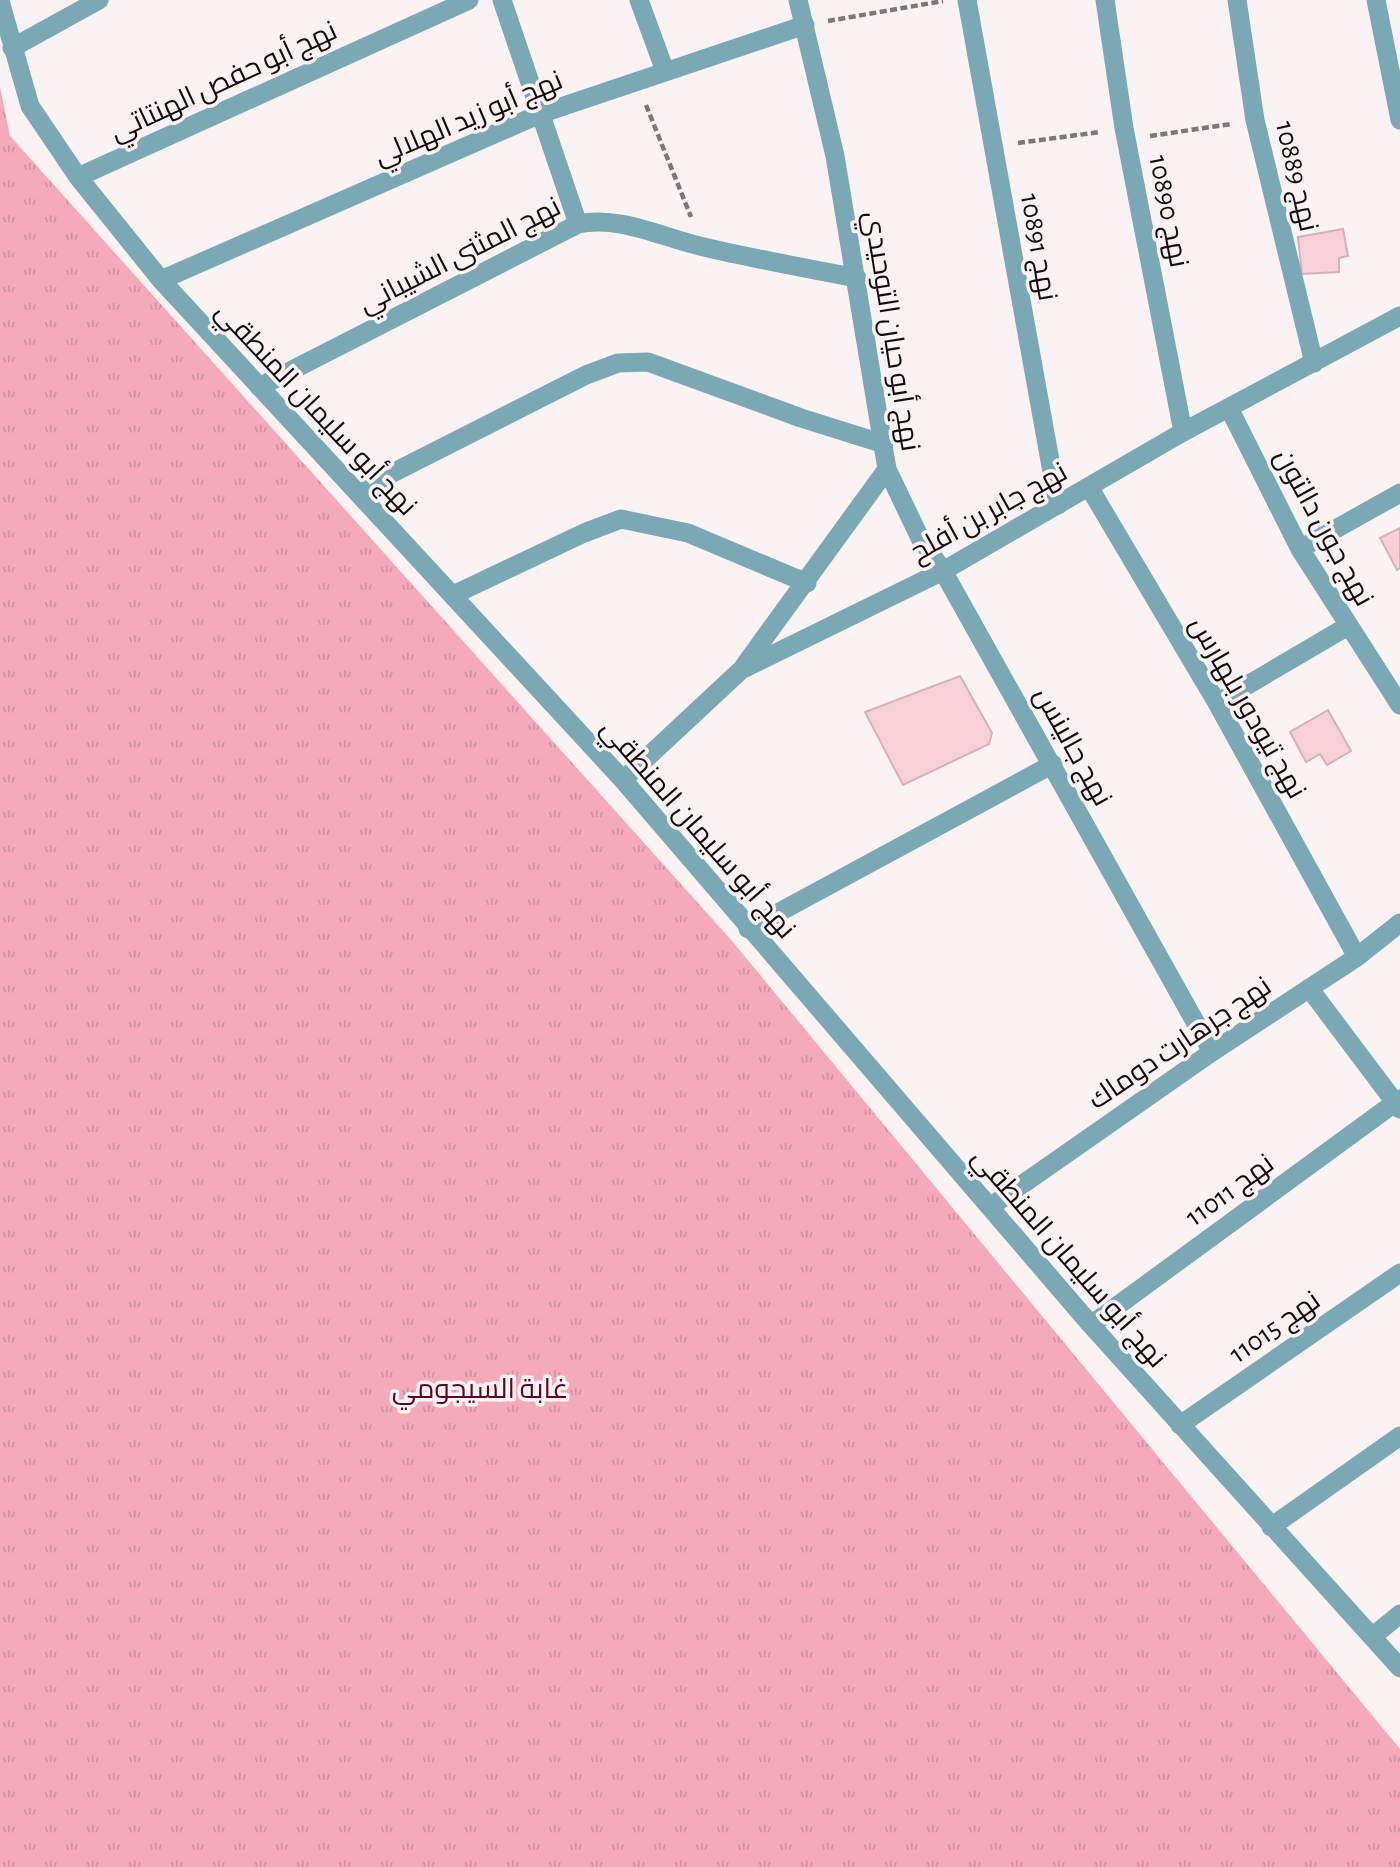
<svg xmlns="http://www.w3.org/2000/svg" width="1400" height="1867" font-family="'Alegreya Sans',Cairo,sans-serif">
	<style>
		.grass { fill: url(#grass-tufts) }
		.building { fill: #f8d0d8; stroke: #d6b1b8; stroke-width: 2 }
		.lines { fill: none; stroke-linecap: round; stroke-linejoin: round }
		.path { stroke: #807677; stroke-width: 4.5; stroke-dasharray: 7 3.5; stroke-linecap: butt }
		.minor { stroke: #7aa8b5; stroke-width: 19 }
		.tertiary { stroke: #7aa8b5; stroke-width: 19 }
		.labels { text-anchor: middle; stroke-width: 7; stroke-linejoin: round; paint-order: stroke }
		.street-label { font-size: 28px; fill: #160a0c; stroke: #faf2f3 }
		.park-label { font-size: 28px; fill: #5b0628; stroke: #faf2f3 }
	</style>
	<defs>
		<pattern id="grass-tufts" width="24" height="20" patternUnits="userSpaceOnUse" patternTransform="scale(1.75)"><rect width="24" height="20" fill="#f5aaba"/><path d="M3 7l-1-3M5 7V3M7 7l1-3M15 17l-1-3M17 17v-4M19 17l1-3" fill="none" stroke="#d1919f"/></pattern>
	</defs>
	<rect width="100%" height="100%" fill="#faf2f3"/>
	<!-- grass -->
	<path class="grass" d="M 0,87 L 10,136 L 732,941 L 1400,1749 L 1400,1867 L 0,1867 Z"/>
	<!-- building -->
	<path class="building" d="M 1343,229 L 1348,256 L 1339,258 L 1339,272 L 1302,274 L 1298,237 Z
		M 1400,528 L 1400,568 L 1397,570 L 1380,538 Z
		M 960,676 L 992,733 L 989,744 L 903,785 L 865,712 Z
		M 1328,710 L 1351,751 L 1327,765 L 1320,754 L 1306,762 L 1290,732 Z"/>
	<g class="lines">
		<!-- path -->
		<path class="path" d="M 828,21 L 943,1
			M 646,105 L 691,217
			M 1150,136 L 1231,124
			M 1018,143 L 1100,132"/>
		<!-- minor -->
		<path class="minor" d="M 502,0 L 578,224
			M 639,0 L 665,71
			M 967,0 L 1058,505
			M 1105,0 L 1124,128 L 1183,432
			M 1237,0 L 1255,120 L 1314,363
			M 1376,0 L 1400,120
			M 0,1 L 30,106 L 78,177 L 161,280 L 623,780 L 1091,1325 L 1400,1668
			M 12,48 L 99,0
			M 78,177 L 469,0
			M 161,280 L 540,114 L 805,25
			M 259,387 L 578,224 C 620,215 663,238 704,247 C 754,259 806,268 857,278
			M 1229,408 L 1300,549 L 1400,705
			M 1089,487 L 1217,703 L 1357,957
			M 357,491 L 586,375 L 618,363 L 648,362 L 801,418 L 884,444
			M 1300,549 L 1400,493
			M 453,595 L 584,533 L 621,519 L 688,533 L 807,583
			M 744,666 L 887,469
			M 1217,703 L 1348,626
			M 623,780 L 741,670 L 943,571 L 1212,1052
			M 748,929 L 1053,764
			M 1309,988 L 1400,1109
			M 990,1207 L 1212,1052 L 1357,957 L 1400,923
			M 1091,1325 L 1400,1099
			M 1180,1425 L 1400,1273
			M 1271,1527 L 1400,1436
			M 1373,1636 L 1400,1614"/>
		<!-- tertiary -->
		<path class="tertiary" d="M 798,0 L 835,156 L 887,469 L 920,538 L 943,571 L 1183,432 L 1400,316"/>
	</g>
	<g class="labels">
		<!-- street labels -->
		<g class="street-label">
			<text transform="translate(223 80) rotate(-25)" y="10">نهج أبو حفص الهنتاتي</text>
			<text transform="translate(468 117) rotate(-23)" y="10">نهج أبو زيد الهلالي</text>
			<text transform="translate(1298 176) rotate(77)" y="10">نهج 10889</text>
			<text transform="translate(1170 211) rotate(79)" y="10">نهج 10890</text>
			<text transform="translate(1040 247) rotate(80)" y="10">نهج 10891</text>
			<text transform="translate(459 254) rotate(-27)" y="10">نهج المثنى الشيباني</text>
			<text transform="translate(893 331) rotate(81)" y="10">نهج أبو حيان التوحيدي</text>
			<text transform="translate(317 408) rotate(47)" y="10">نهج أبو سليمان المنطقي</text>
			<text transform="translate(988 511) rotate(-29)" y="10">نهج جابر بن أفلح</text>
			<text transform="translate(1325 527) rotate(61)" y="10">نهج جون دالتون</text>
			<text transform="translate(1249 707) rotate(60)" y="10">نهج تيودور بلهارس</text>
			<text transform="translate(1074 746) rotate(61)" y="10">نهج جالينس</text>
			<text transform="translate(699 828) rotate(49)" y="10">نهج أبو سليمان المنطقي</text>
			<text transform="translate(1179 1042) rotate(-34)" y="10">نهج جرهارت دوماك</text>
			<text transform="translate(1229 1189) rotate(-36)" y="10">نهج 11011</text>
			<text transform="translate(1070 1257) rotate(49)" y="10">نهج أبو سليمان المنطقي</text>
			<text transform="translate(1274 1326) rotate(-35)" y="10">نهج 11015</text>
		</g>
		<!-- park labels -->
		<g class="park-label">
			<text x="480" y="1398">غابة السيجومي</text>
		</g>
	</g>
</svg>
